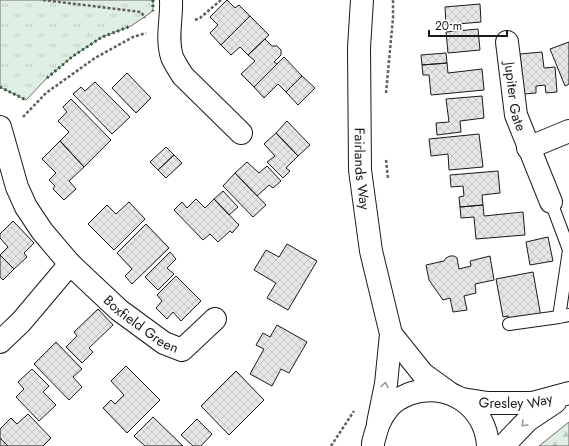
<svg xmlns="http://www.w3.org/2000/svg" width="569" height="446" font-family="Jost,sans-serif">
	<style>
		.forest { fill: url(#forest-firs); stroke: #6a6a6a }
		.park { fill: url(#park-tufts); stroke: #6a6a6a }
		.building { fill: url(#building-cross-hatch); stroke: #1a1a1a }
		.lines { fill: none; stroke-linecap: round; stroke-linejoin: round }
		.lane-casing { stroke: #1a1a1a; stroke-width: 14 }
		.street-casing { stroke: #1a1a1a; stroke-width: 24 }
		.secondary-casing { stroke: #1a1a1a; stroke-width: 24 }
		.path { stroke: #5f5f5f; stroke-width: 2.5; stroke-dasharray: 3 2; stroke-linecap: butt }
		.lane { stroke: #fff; stroke-width: 12 }
		.street { stroke: #fff; stroke-width: 22 }
		.secondary { stroke: #fff; stroke-width: 22 }
		.hedge { stroke: #2b5a34; stroke-width: 3; stroke-dasharray: 2 3; stroke-linecap: butt }
		.oneway { stroke: #989898 }
		.labels { text-anchor: middle; stroke-width: 3; stroke-linejoin: round; paint-order: stroke }
		.street-label { font-size: 14px; fill: #1a1a1a; stroke: #fff }
	</style>
	<defs>
		<pattern id="forest-firs" width="22" height="20" patternUnits="userSpaceOnUse"><rect width="22" height="20" fill="#e0efe3"/><path d="M5 1l3.5 6h-7zM16 11l3.5 6h-7z" fill="#c0ccc2"/></pattern>
		<pattern id="park-tufts" width="24" height="20" patternUnits="userSpaceOnUse"><rect width="24" height="20" fill="#e0efe3"/><path d="M3 7l-1-3M5 7V3M7 7l1-3M15 17l-1-3M17 17v-4M19 17l1-3" fill="none" stroke="#c0ccc2"/></pattern>
		<pattern id="building-cross-hatch" width="8" height="8" patternUnits="userSpaceOnUse"><rect width="8" height="8" fill="#e6e6e6"/><path d="M0 0l8 8M0 8l8-8" fill="none" stroke="#c5c5c5"/></pattern>
	</defs>
	<rect width="100%" height="100%" fill="#fff"/>
	<!-- forest -->
	<path class="forest" d="M 569,422 L 569,446 L 539,446 Z"/>
	<!-- park -->
	<path class="park" d="M 0,0 L 153,0 L 153,11 L 131,26 L 102,37 L 73,56 L 47,78 L 26,100 L 0,87 Z"/>
	<!-- building -->
	<path class="building" d="M 227,0 L 235,8 L 239,5 L 250,16 L 221,45 L 210,33 L 218,25 L 210,17 Z
		M 480,4 L 481,22 L 446,25 L 445,7 Z
		M 250,16 L 269,35 L 248,55 L 240,47 L 231,55 L 221,45 Z
		M 478,29 L 480,50 L 448,53 L 446,32 Z
		M 265,39 L 272,46 L 277,46 L 281,50 L 281,55 L 274,62 L 277,64 L 254,87 L 241,74 L 255,61 L 248,55 Z
		M 569,42 L 569,84 L 565,86 L 550,49 Z
		M 542,52 L 544,68 L 555,67 L 557,92 L 546,93 L 545,85 L 536,86 L 536,93 L 524,94 L 520,54 Z
		M 446,53 L 447,63 L 422,65 L 421,55 Z
		M 284,57 L 302,76 L 286,92 L 278,84 L 264,98 L 254,87 Z
		M 447,63 L 448,73 L 482,69 L 484,90 L 431,95 L 429,75 L 423,75 L 422,65 Z
		M 127,73 L 151,98 L 136,113 L 112,88 Z
		M 302,76 L 315,88 L 298,105 L 286,92 Z
		M 95,82 L 130,117 L 112,134 L 73,94 L 81,87 L 85,91 Z
		M 482,96 L 484,118 L 460,121 L 461,132 L 437,135 L 436,123 L 449,122 L 446,99 Z
		M 71,99 L 111,140 L 84,167 L 60,141 L 69,132 L 58,121 L 67,112 L 63,107 Z
		M 287,121 L 310,145 L 298,156 L 276,133 Z
		M 276,133 L 298,156 L 286,168 L 290,171 L 283,178 L 267,162 L 275,156 L 264,144 Z
		M 479,134 L 483,167 L 449,170 L 448,154 L 431,156 L 429,139 Z
		M 60,141 L 84,167 L 69,181 L 76,189 L 64,200 L 53,189 L 55,186 L 49,180 L 56,173 L 42,159 Z
		M 166,147 L 174,155 L 158,170 L 150,162 Z
		M 174,155 L 182,163 L 166,178 L 158,170 Z
		M 247,162 L 259,173 L 267,166 L 281,181 L 273,188 L 269,185 L 257,196 L 235,173 Z
		M 498,171 L 500,193 L 482,195 L 483,205 L 460,207 L 459,197 L 464,196 L 463,186 L 451,187 L 450,175 Z
		M 235,173 L 266,205 L 253,217 L 223,186 Z
		M 223,191 L 238,207 L 229,215 L 214,199 Z
		M 196,199 L 205,208 L 214,199 L 239,225 L 232,233 L 230,231 L 218,242 L 210,234 L 203,240 L 174,210 L 182,202 L 187,208 Z
		M 129,202 L 145,219 L 114,250 L 88,224 L 107,205 L 116,214 Z
		M 483,205 L 484,216 L 523,212 L 525,235 L 476,239 L 474,217 L 461,218 L 460,207 Z
		M 13,221 L 34,243 L 24,253 L 27,257 L 14,269 L 0,255 L 8,247 L 0,238 L 0,234 Z
		M 146,224 L 169,248 L 132,284 L 125,276 L 132,269 L 117,253 Z
		M 548,237 L 553,261 L 530,265 L 526,242 Z
		M 287,244 L 317,261 L 288,310 L 267,298 L 276,283 L 254,270 L 266,250 L 279,257 Z
		M 170,252 L 176,259 L 167,268 L 174,274 L 158,290 L 145,277 Z
		M 0,255 L 14,269 L 3,280 L 0,277 Z
		M 450,256 L 454,256 L 457,258 L 459,269 L 471,266 L 470,261 L 490,256 L 494,280 L 475,284 L 476,293 L 464,296 L 467,310 L 453,312 L 450,298 L 443,300 L 429,280 L 426,265 L 444,261 L 446,258 Z
		M 533,272 L 541,317 L 509,323 L 508,316 L 503,317 L 496,279 Z
		M 176,276 L 201,301 L 181,321 L 173,312 L 167,319 L 156,308 L 162,301 L 157,295 Z
		M 98,309 L 113,325 L 89,348 L 93,352 L 82,363 L 66,347 L 77,336 L 74,332 Z
		M 277,325 L 307,342 L 289,373 L 281,369 L 272,386 L 250,374 L 264,349 L 256,345 L 263,333 L 270,337 Z
		M 56,342 L 82,369 L 73,377 L 82,387 L 69,400 L 34,364 Z
		M 126,366 L 160,400 L 127,433 L 103,408 L 111,400 L 115,404 L 124,395 L 111,381 Z
		M 32,369 L 49,386 L 43,392 L 56,405 L 39,421 L 16,397 L 24,389 L 18,382 Z
		M 236,371 L 264,400 L 229,435 L 201,406 Z
		M 28,414 L 51,438 L 43,446 L 8,446 L 0,438 L 0,429 L 11,418 L 17,424 Z
		M 153,417 L 183,446 L 145,446 L 134,436 Z
		M 197,419 L 212,434 L 201,446 L 193,446 L 181,435 Z
		M 0,438 L 8,446 L 0,446 Z"/>
	<g class="lines">
		<!-- lane casing -->
		<g class="lane-casing">
			<path id="lane" d="M 551,202 L 569,250
				M 559,317 L 569,250
				M 509,324 L 559,317 L 569,315"/>
		</g>
		<!-- street casing -->
		<g class="street-casing">
			<g id="street">
				<path d="M 171,0 C 172,19 166,38 172,57 C 175,64 179,70 183,76 L 241,133"/>
				<path id="s1" d="M 507,42 L 516,115 L 551,202"/>
				<path id="s2" d="M 0,127 L 17,187 L 26,207 L 42,231 L 70,264 L 119,310 L 164,343 L 182,350 L 215,319"/>
				<path d="M 528,148 L 569,131"/>
				<path d="M 0,342 L 21,322 L 70,264"/>
			</g>
		</g>
		<!-- secondary casing -->
		<g class="secondary-casing">
			<g id="secondary">
				<path id="s3" d="M 362,0 L 359,48 L 360,170 L 371,251 L 391,334 L 386,384 L 378,423"/>
				<path d="M 391,334 L 423,374 L 448,392"/>
				<path id="s4" d="M 462,399 L 488,403 L 532,403 L 569,393"/>
				<path d="M 373,446 L 373,443 C 377,428 379,419 389,407 C 394,401 402,397 409,394 C 447,380 486,406 488,446"/>
				<path d="M 503,446 L 528,420 L 555,402"/>
			</g>
		</g>
		<!-- path -->
		<path class="path" d="M 43,0 L 141,12 L 145,18
			M 195,20 L 200,18 L 221,0
			M 386,93 L 393,18 L 393,0
			M 23,117 L 46,93 L 95,58 L 133,37 L 146,33
			M 386,160 L 388,179
			M 331,446 L 354,411"/>
		<!-- lane -->
		<use href="#lane" class="lane"/>
		<!-- street -->
		<use href="#street" class="street"/>
		<!-- secondary -->
		<use href="#secondary" class="secondary"/>
		<!-- hedge -->
		<path class="hedge" d="M 153,0 L 153,11
			M 47,78 L 73,56 L 102,37 L 131,26
			M 0,87 L 26,100"/>
	</g>
	<!-- one-way arrows -->
	<defs><path id="oneway-chevron" d="M-2-3.5L2.5 0L-2 3.5" fill="none" stroke-width="1.6" stroke-linecap="round" stroke-linejoin="round"/></defs>
	<g class="oneway">
		<use href="#oneway-chevron" transform="translate(385 385) rotate(-81)"/>
		<use href="#oneway-chevron" transform="translate(524 424) rotate(135)"/>
	</g>
	<g class="labels">
		<!-- street labels -->
		<g class="street-label">
			<text dy="5" stroke="none"><textPath href="#s1" startOffset="55">Jupiter Gate</textPath></text>
			<text dy="5" stroke="none"><textPath href="#s3" startOffset="169">Fairlands Way</textPath></text>
			<text dy="5" stroke="none"><textPath href="#s2" startOffset="250">Boxfield Green</textPath></text>
			<text dy="5" stroke="none"><textPath href="#s4" startOffset="54">Gresley Way</textPath></text>
		</g>
	</g>
	<!-- scale -->
	<path d="M429 30v6h78v-6" fill="none" stroke="#1a1a1a" stroke-width="2"/>
	<text x="435" y="30" font-size="12" fill="#1a1a1a" stroke="#ffffff" stroke-width="3" paint-order="stroke">20 m</text>
</svg>
